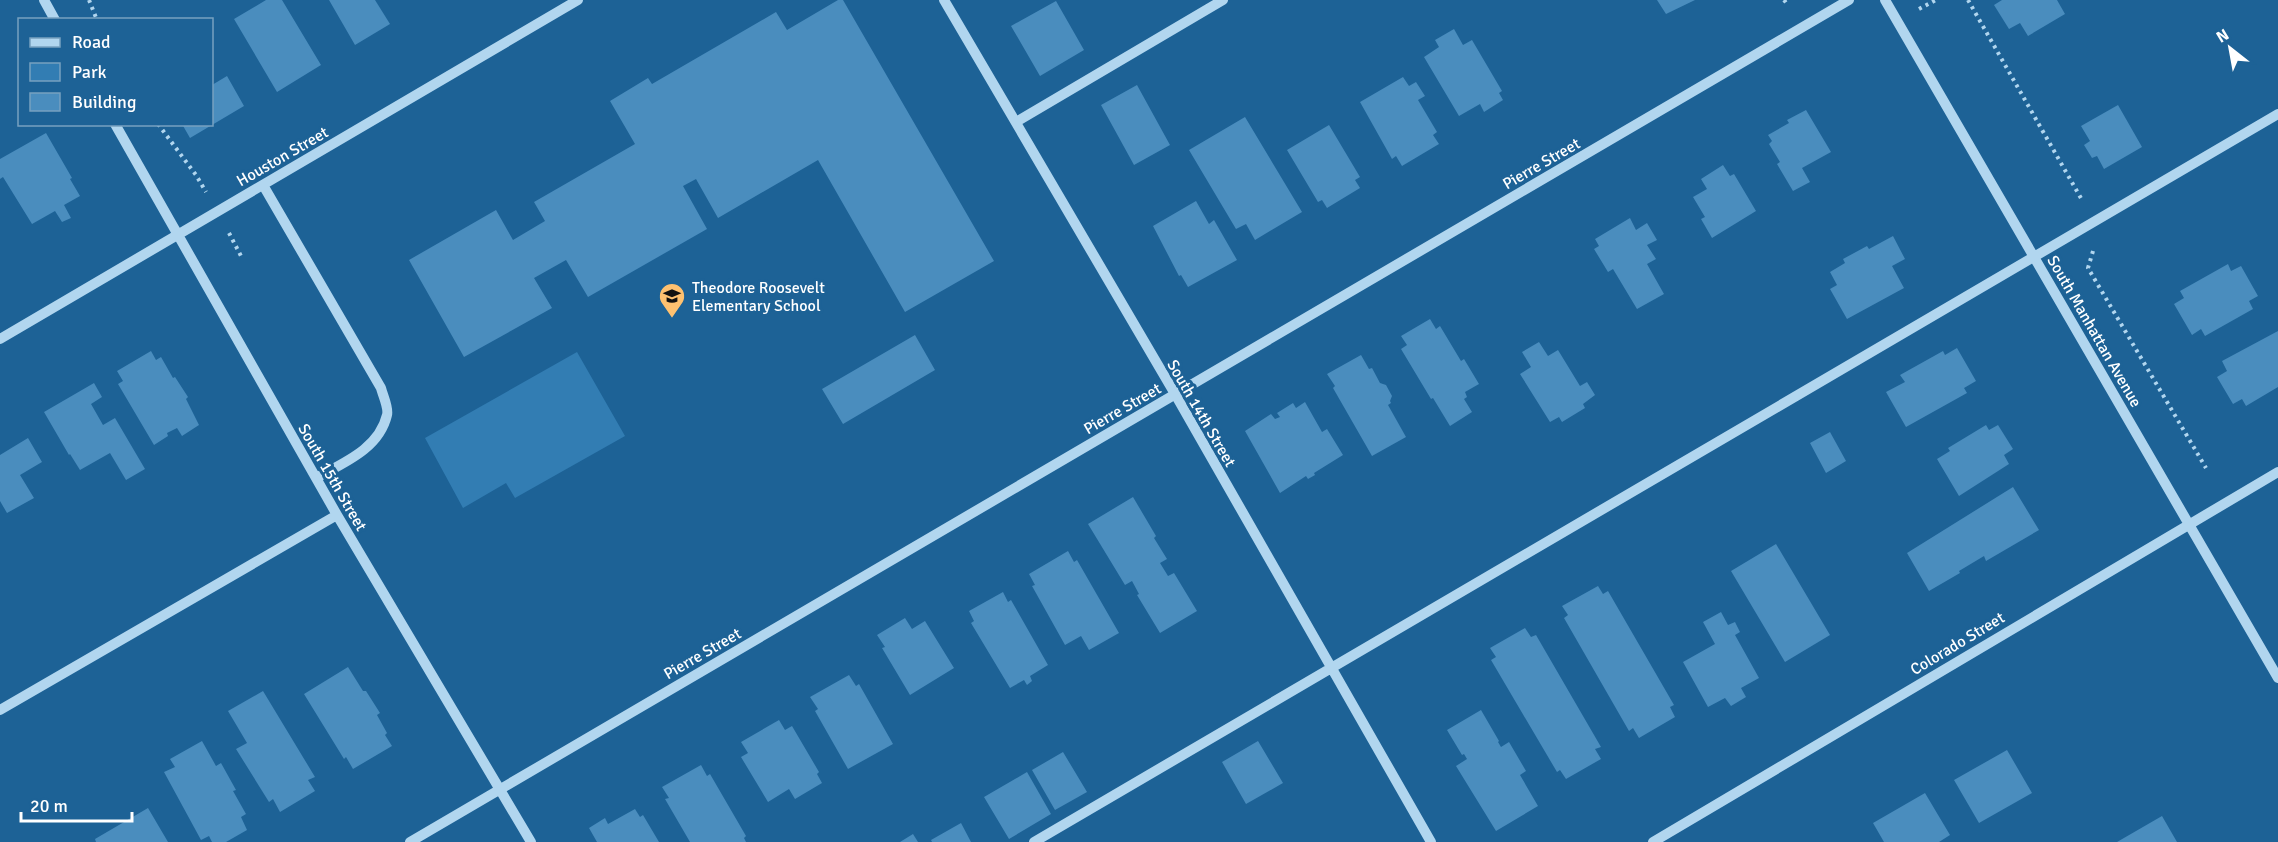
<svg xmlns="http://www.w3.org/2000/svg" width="2278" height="842" font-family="Signika,sans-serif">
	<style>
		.green { fill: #327db3 }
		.building { fill: #4a8dbe }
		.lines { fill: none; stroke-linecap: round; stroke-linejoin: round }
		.path { stroke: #b1d6ef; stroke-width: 4; stroke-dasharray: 3 4.5; stroke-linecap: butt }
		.minor { stroke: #b1d6ef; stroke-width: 10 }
		.labels { text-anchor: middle; stroke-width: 6; stroke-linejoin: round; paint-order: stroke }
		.street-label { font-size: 16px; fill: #fff; stroke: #1d6296 }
		.poi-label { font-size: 16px; fill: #fff; stroke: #1d6296; text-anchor: start }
	</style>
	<rect width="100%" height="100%" fill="#1d6296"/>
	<!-- green -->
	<path class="green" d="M 577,352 L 625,436 L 515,498 L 506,483 L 463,508 L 425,438 Z"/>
	<!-- building -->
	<path class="building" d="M 266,0 L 282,0 L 321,65 L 277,92 L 234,19 Z
		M 329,0 L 375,0 L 390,24 L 355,45 Z
		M 838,0 L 843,0 L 994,261 L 905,312 L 818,160 L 718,218 L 696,179 L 683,186 L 707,229 L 588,297 L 566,260 L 534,278 L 552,308 L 464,357 L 409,260 L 496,210 L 513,240 L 545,221 L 534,202 L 635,144 L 610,101 L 648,78 L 652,84 L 776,12 L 787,30 Z
		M 1657,0 L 1695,0 L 1666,14 Z
		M 2002,0 L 2057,0 L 2065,14 L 2028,36 L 2020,23 L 2009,29 L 1994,5 Z
		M 1056,1 L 1084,50 L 1040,76 L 1011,26 Z
		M 1454,29 L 1463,45 L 1472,40 L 1502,91 L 1499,93 L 1503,100 L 1484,112 L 1480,104 L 1459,116 L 1424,57 L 1439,47 L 1435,40 Z
		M 227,76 L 244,106 L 190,138 L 182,124 L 212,124 L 212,85 Z
		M 1403,77 L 1409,86 L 1416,82 L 1425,96 L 1418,100 L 1437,132 L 1433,135 L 1439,144 L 1402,166 L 1396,156 L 1392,159 L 1360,102 Z
		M 1137,85 L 1170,145 L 1134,165 L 1101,105 Z
		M 2118,105 L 2142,147 L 2104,169 L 2097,156 L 2092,158 L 2084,145 L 2090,141 L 2081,126 Z
		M 1806,110 L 1831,152 L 1802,168 L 1810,182 L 1793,191 L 1777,164 L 1780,162 L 1769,144 L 1772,141 L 1768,135 L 1789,123 L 1787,120 Z
		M 1245,117 L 1302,212 L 1255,240 L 1246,224 L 1236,229 L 1189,150 Z
		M 1329,125 L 1360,177 L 1355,180 L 1360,188 L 1327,208 L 1322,200 L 1318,202 L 1287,150 Z
		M 46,133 L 72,178 L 70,179 L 80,196 L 64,205 L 71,218 L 62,222 L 55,211 L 32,224 L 3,177 L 0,179 L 0,159 Z
		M 1723,165 L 1730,176 L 1734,174 L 1756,211 L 1712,238 L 1701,219 L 1705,217 L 1693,197 L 1707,189 L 1701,179 Z
		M 1196,201 L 1209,224 L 1214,220 L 1237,260 L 1188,287 L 1181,275 L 1179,276 L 1153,226 Z
		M 1630,218 L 1636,230 L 1647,223 L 1657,240 L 1647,245 L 1656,259 L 1647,264 L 1664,294 L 1637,309 L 1613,269 L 1608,272 L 1594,249 L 1599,246 L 1595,239 Z
		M 1893,236 L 1905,259 L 1892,266 L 1904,288 L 1847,319 L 1830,289 L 1837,285 L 1830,272 L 1845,263 L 1843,259 L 1867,246 L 1869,249 Z
		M 2228,264 L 2231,271 L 2241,266 L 2258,296 L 2249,301 L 2253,309 L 2205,336 L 2201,329 L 2192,335 L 2174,304 L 2184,298 L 2180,291 Z
		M 1430,319 L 1436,329 L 1440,326 L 1461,361 L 1464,359 L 1479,384 L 1465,392 L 1467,397 L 1464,399 L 1472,412 L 1450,426 L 1433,398 L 1431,399 L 1401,349 L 1407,345 L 1401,336 Z
		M 2278,331 L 2278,387 L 2246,406 L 2242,399 L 2233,404 L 2217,377 L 2227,371 L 2222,361 Z
		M 915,335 L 935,370 L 843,424 L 822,389 Z
		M 1539,342 L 1548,356 L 1558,350 L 1580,386 L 1587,382 L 1595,395 L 1583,404 L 1585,408 L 1562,422 L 1559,417 L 1550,422 L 1520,374 L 1531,367 L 1522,352 Z
		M 1957,348 L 1976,381 L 1964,388 L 1967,393 L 1906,427 L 1886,392 L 1905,382 L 1900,375 L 1943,351 L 1945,355 Z
		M 151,351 L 156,360 L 161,357 L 173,378 L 175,377 L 188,397 L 186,399 L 199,425 L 182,436 L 177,428 L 167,433 L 168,436 L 154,445 L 118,384 L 123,381 L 117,371 Z
		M 1361,355 L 1369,369 L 1372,368 L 1380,383 L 1386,385 L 1392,396 L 1390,401 L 1391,403 L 1388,405 L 1406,437 L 1372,456 L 1333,388 L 1335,386 L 1327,374 Z
		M 94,383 L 102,397 L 91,404 L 103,425 L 115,418 L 145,469 L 126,480 L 110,453 L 80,470 L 70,454 L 69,455 L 44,412 Z
		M 1305,402 L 1322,432 L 1327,429 L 1343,455 L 1314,473 L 1315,475 L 1308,479 L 1306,476 L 1280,493 L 1245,431 L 1271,414 L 1275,419 L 1280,417 L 1277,413 L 1293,403 L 1296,408 Z
		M 1986,425 L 1989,430 L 1998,425 L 2013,449 L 2004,455 L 2009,464 L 1959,496 L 1937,459 L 1950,451 L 1948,448 Z
		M 1830,432 L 1846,461 L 1826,473 L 1810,443 Z
		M 28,438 L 42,462 L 20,475 L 34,498 L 7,513 L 0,501 L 0,455 Z
		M 2013,487 L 2039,530 L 1986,561 L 1984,556 L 1959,571 L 1960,573 L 1929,591 L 1907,553 Z
		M 1133,497 L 1156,536 L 1154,538 L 1167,559 L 1160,563 L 1168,576 L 1174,573 L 1197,611 L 1160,633 L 1137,595 L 1139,594 L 1132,581 L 1125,585 L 1088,524 Z
		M 1776,544 L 1830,635 L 1785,662 L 1731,571 Z
		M 1068,551 L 1074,562 L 1077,560 L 1119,633 L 1089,650 L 1081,636 L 1065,645 L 1032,586 L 1035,585 L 1029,574 Z
		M 1598,586 L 1603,594 L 1608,591 L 1674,705 L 1670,707 L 1675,717 L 1639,738 L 1633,728 L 1629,731 L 1564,618 L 1568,615 L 1562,606 Z
		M 1003,592 L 1008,602 L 1011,600 L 1048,665 L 1030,676 L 1032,681 L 1027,685 L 1024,680 L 1010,688 L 971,623 L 974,621 L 969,611 Z
		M 1721,612 L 1728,625 L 1735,622 L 1740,632 L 1735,635 L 1759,678 L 1741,688 L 1746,697 L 1731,706 L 1725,698 L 1708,707 L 1683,662 L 1715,644 L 1703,622 Z
		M 905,618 L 912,629 L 925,621 L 954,668 L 910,695 L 882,648 L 885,647 L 877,635 Z
		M 1525,628 L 1531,637 L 1536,635 L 1601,747 L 1595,749 L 1601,759 L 1566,779 L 1560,770 L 1557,772 L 1491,660 L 1496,657 L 1490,648 Z
		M 348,667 L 363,691 L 366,691 L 380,713 L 377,715 L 387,733 L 385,735 L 392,746 L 353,769 L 346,757 L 344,759 L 304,694 Z
		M 849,675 L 856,686 L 859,684 L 893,744 L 848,769 L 815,711 L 818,709 L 810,697 Z
		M 263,691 L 315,777 L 308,780 L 315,791 L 280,812 L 273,799 L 269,802 L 236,749 L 247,743 L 228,711 Z
		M 1481,710 L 1499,741 L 1498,742 L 1501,747 L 1509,742 L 1526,771 L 1520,775 L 1538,806 L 1496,831 L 1456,766 L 1467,759 L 1464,754 L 1462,755 L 1447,730 Z
		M 779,720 L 785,730 L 792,726 L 819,772 L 817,774 L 822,783 L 795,799 L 789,789 L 768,802 L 741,757 L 748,753 L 741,742 Z
		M 202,741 L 216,766 L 221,763 L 236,790 L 233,791 L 246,814 L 241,817 L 247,830 L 226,842 L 212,842 L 209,836 L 201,840 L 164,772 L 175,767 L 170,759 Z
		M 1258,741 L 1283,783 L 1246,804 L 1222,762 Z
		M 2007,750 L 2032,793 L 1979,823 L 1954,780 Z
		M 1063,752 L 1087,792 L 1055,810 L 1032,770 Z
		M 701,765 L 707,776 L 710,774 L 746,836 L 744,838 L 746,842 L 690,842 L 665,799 L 669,798 L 662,787 Z
		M 1027,772 L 1051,814 L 1009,839 L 984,797 Z
		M 1925,793 L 1950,835 L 1939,842 L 1884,842 L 1873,823 Z
		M 148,808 L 168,842 L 96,842 L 95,839 Z
		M 635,809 L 640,817 L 643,815 L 659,842 L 597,842 L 589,828 L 605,818 L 608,824 Z
		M 2162,816 L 2177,842 L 2117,842 Z
		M 961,823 L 971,842 L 932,842 L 931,840 Z
		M 913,834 L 918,842 L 900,842 Z"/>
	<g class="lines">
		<!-- path -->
		<path class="path" d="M 89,0 L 97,20
			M 1784,0 L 1787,4
			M 1968,0 L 2082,200
			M 1919,9 L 1936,0
			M 158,124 L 196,175 L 206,192
			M 229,233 L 241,256
			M 2093,251 L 2088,268 L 2206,468"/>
		<!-- minor -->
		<path class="minor" d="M 44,0 L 55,20
			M 944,0 L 1175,394 L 1431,842
			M 1885,0 L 2278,678
			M 1016,122 L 1223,0
			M 115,124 L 337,515 L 531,842
			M 263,185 L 381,388 C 383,396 389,408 387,415 C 379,449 343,463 316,478
			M 0,339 L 578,0
			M 0,710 L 337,515
			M 410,842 L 1849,0
			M 1034,842 L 2278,114
			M 1653,842 L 2278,472"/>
	</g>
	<!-- icons -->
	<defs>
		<g id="school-pin" transform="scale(1.35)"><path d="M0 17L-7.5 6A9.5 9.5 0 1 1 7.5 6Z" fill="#fec170" stroke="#1d6296"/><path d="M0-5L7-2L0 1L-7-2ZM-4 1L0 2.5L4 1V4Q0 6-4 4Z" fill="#111"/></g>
	</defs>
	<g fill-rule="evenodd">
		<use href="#school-pin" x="672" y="296"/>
	</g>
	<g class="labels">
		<!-- street labels -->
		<g class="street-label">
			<text transform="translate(282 156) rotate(-30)" y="6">Houston Street</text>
			<text transform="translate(1541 163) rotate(-30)" y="6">Pierre Street</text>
			<text transform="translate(2095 331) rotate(60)" y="6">South Manhattan Avenue</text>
			<text transform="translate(1122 408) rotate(-30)" y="6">Pierre Street</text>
			<text transform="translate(1202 413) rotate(60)" y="6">South 14th Street</text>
			<text transform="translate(333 477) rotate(60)" y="6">South 15th Street</text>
			<text transform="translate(1957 643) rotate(-31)" y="6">Colorado Street</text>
			<text transform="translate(702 653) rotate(-30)" y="6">Pierre Street</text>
		</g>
		<!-- poi labels -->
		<g class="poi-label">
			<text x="692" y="293">Theodore Roosevelt<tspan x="692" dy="18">Elementary School</tspan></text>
		</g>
	</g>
	<!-- legend -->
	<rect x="18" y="18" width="195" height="108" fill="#1d6296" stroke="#77a1c0" stroke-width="1.5"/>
	<rect x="30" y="38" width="30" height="9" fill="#b1d6ef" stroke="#77a1c0" stroke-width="1.5"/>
	<text x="72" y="48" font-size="18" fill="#ffffff">Road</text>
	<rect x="30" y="63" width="30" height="18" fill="#327db3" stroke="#77a1c0" stroke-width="1.5"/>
	<text x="72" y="78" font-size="18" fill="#ffffff">Park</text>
	<rect x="30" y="93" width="30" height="18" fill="#4a8dbe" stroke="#77a1c0" stroke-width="1.5"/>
	<text x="72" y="108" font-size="18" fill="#ffffff">Building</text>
	<!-- north arrow -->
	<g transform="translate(2230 48) rotate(329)" stroke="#1d6296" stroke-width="4.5" paint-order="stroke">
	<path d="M0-4.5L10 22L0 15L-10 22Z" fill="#ffffff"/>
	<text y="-9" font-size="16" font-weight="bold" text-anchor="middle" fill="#ffffff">N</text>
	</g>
	<!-- scale -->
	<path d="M21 812v9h111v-9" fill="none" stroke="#ffffff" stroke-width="3"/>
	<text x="30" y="812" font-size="18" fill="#ffffff" stroke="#1d6296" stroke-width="4.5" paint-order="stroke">20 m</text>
</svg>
